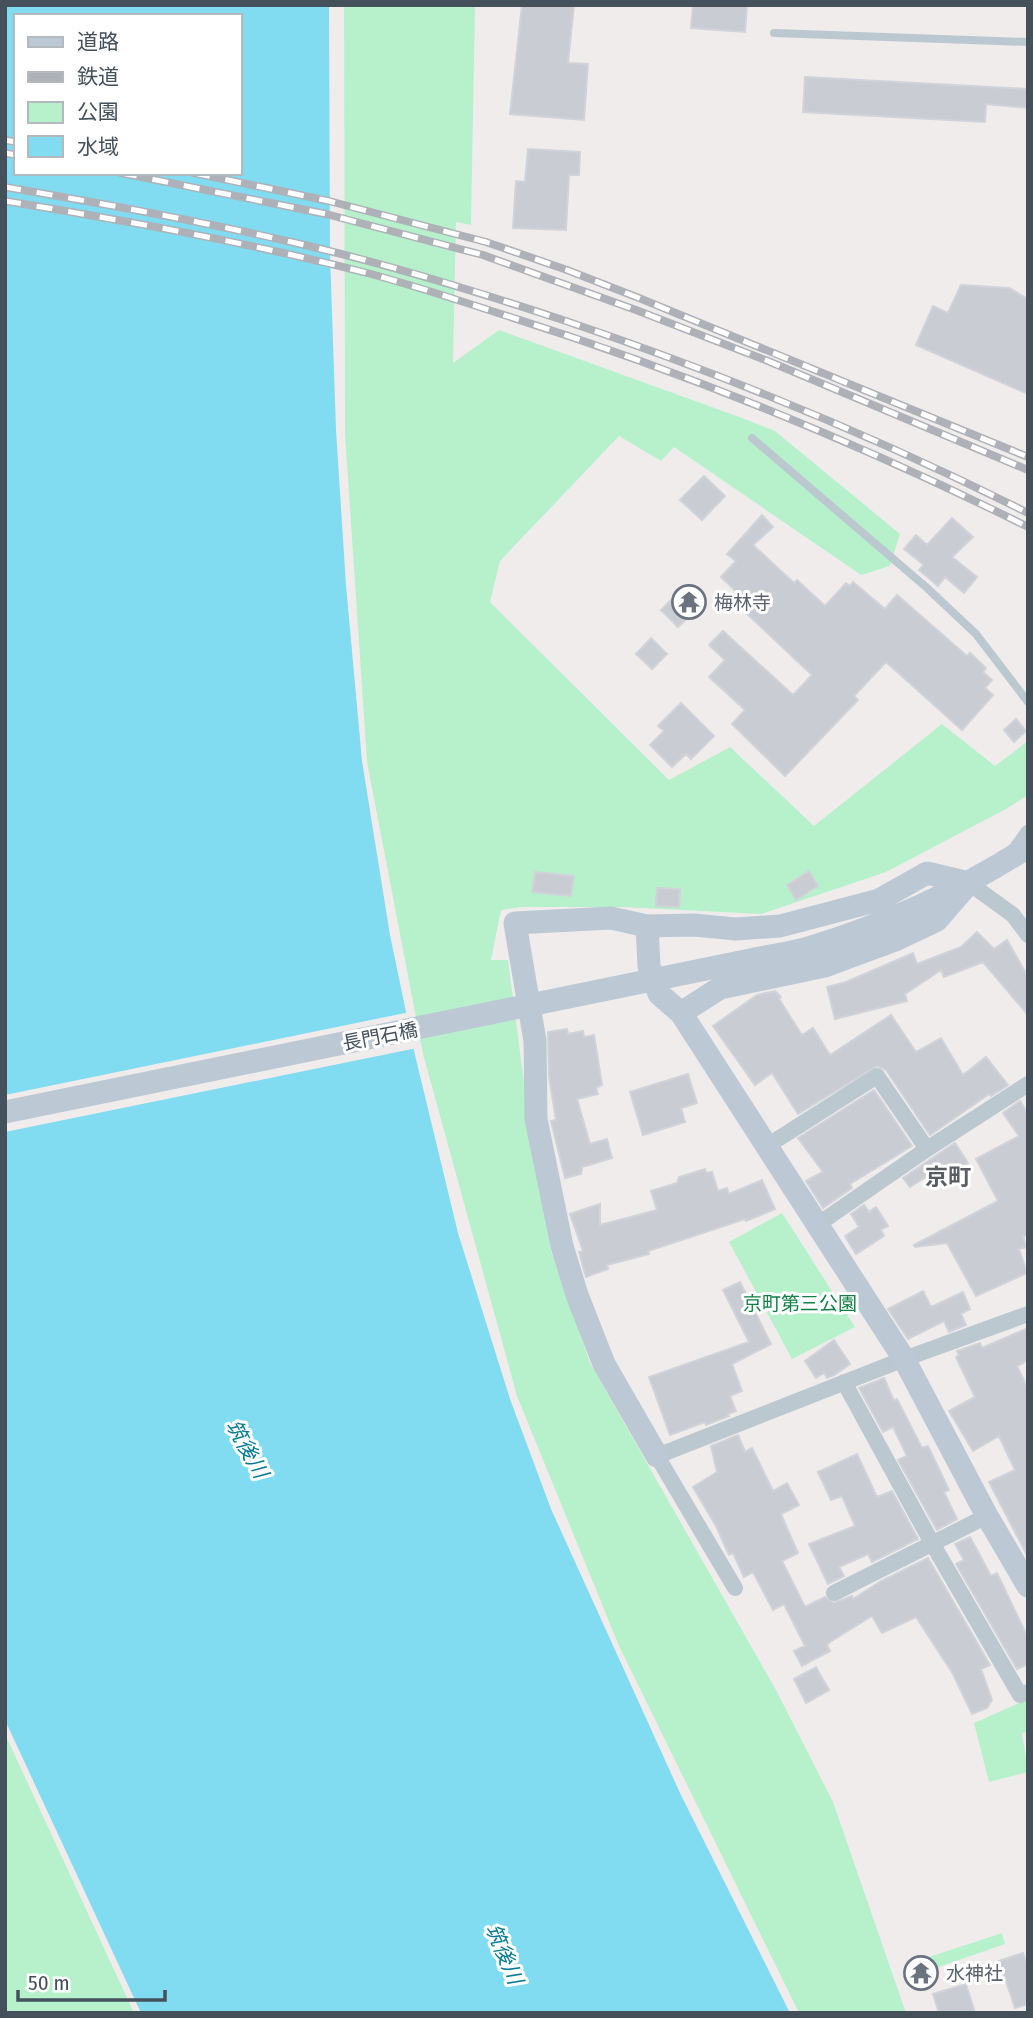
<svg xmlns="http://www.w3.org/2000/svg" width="1033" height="2018" font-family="'Fira Sans Condensed','Noto Sans JP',sans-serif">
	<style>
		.green { fill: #b7f1cc }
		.water { fill: #81dcf1; fill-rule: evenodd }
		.pier { fill: #f0ecec }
		.building { fill: #c9ccd2; stroke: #d0d3d9; stroke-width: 2 }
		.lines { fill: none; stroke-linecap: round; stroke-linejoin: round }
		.lane { stroke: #bcc8d0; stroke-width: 8 }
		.street { stroke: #bcc8d0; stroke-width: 16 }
		.secondary { stroke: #bcc9d5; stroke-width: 23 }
		.rail-casing { stroke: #aeb2b8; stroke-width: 8 }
		.rail { stroke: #fff; stroke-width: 5; stroke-dasharray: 16; stroke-linecap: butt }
		.secondary-bridge { stroke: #bcc9d5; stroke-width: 23 }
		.labels { text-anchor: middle; stroke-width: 6; stroke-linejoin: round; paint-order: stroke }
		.worship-label { font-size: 19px; fill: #5b616d; stroke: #fff; text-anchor: start }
		.street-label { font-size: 19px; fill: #44515b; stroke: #fff }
		.park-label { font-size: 19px; fill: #118046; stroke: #fff }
		.water-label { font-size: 21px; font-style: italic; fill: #067b96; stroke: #fff }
		.quarter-label { font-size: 23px; font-weight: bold; fill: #595d62; stroke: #fff }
	</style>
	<rect width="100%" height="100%" fill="#f0ecec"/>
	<!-- green -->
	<path class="green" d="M 344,5 L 475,5 L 471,225 L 456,222 L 453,363 L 499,330 L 742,418 L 775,431 L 900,534 L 890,566 L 861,575 L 674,447 L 661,461 L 619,436 L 500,561 L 490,602 L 669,780 L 730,747 L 814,826 L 942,724 L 995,766 L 1028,741 L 1028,795 L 1006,809 L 886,872 L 761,914 L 623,907 L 522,907 L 501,910 L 491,960 L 508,960 L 529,1121 L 551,1251 L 590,1363 L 776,1690 L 833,1802 L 906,2013 L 799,2013 L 619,1646 L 517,1396 L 423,1054 L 367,762 L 345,434 Z
		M 782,1213 L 855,1327 L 792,1359 L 729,1242 Z
		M 1028,1699 L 1028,1732 L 1022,1733 L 1028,1772 L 989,1782 L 974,1723 Z
		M 5,1734 L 134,2013 L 5,2013 Z
		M 1002,1933 L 1005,1944 L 933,1969 L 929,1957 Z"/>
	<!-- water -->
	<path class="water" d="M 5,5 L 329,5 L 330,253 L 336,430 L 346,585 L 362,761 L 390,935 L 415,1055 L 458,1233 L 510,1399 L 551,1509 L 680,1793 L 790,2013 L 141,2013 L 5,1720 ZM 16,16 L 240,16 L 240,173 L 16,173 Z"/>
	<!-- pier -->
	<path class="pier" d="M 410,1012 L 417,1048 L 5,1132 L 5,1095 Z"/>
	<!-- building -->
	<path class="building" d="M 522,5 L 574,5 L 568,63 L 588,64 L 584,120 L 510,114 Z
		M 693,5 L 747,5 L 745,32 L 691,28 Z
		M 805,77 L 1028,89 L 1028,108 L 986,104 L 985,122 L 803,112 Z
		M 528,149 L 580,152 L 579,175 L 569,175 L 566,230 L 513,228 L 516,181 L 525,182 Z
		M 961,285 L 1009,288 L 1028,299 L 1028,394 L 916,345 L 933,306 L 948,313 Z
		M 704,476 L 725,496 L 702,520 L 680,500 Z
		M 762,515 L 773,527 L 753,545 L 794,583 L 797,580 L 825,606 L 846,583 L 850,586 L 853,582 L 885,609 L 897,595 L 967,656 L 970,653 L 986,668 L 983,672 L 992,680 L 985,688 L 993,695 L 962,730 L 886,662 L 854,696 L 858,700 L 785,776 L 732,724 L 745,710 L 709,677 L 725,660 L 709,645 L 723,631 L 793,695 L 812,675 L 743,610 L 749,604 L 721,577 L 736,561 L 727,554 Z
		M 952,518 L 973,537 L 952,557 L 977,577 L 964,593 L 945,577 L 938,586 L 919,570 L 924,565 L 904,549 L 916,535 L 927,545 Z
		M 680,591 L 697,608 L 678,627 L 661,610 Z
		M 651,638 L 667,654 L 652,669 L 636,654 Z
		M 681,703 L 714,736 L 691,759 L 686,754 L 672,767 L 650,745 L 664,731 L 658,726 Z
		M 1016,719 L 1026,731 L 1014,742 L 1004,730 Z
		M 809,871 L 818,886 L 796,900 L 787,885 Z
		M 535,872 L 574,876 L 571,896 L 532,892 Z
		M 657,888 L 680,889 L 679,907 L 656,906 Z
		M 977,932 L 994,949 L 1007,940 L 1028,977 L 1028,1015 L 983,962 L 944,977 L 941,970 L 905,994 L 907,1001 L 835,1019 L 827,987 L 846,982 L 913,953 L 917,964 L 961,947 Z
		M 775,991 L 781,997 L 779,999 L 802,1035 L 813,1028 L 830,1055 L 891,1015 L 916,1052 L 941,1038 L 963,1075 L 986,1057 L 1008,1085 L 991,1096 L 989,1094 L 930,1135 L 886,1070 L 877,1066 L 798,1114 L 772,1073 L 755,1085 L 713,1026 L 757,995 Z
		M 567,1029 L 568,1034 L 583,1031 L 584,1037 L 594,1035 L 602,1085 L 596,1088 L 598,1094 L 577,1099 L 590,1144 L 607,1139 L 612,1158 L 582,1167 L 581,1174 L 565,1178 L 551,1121 L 556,1120 L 549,1077 L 548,1032 Z
		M 688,1074 L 697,1103 L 681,1108 L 685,1122 L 643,1135 L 630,1092 Z
		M 874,1090 L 912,1146 L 850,1184 L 852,1188 L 823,1208 L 806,1181 L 823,1172 L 798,1138 Z
		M 1020,1101 L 1028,1114 L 1028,1235 L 1023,1236 L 1026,1247 L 1019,1249 L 1027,1273 L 976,1296 L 947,1243 L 915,1247 L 914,1245 L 998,1201 L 976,1159 L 1019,1136 L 1003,1113 Z
		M 955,1143 L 968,1163 L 941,1180 L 935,1171 L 910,1187 L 903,1178 Z
		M 705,1169 L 706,1173 L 712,1172 L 718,1191 L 727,1188 L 729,1194 L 762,1180 L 775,1209 L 746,1221 L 745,1219 L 648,1251 L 649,1254 L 607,1265 L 608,1269 L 586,1277 L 579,1252 L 583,1251 L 570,1214 L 600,1204 L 600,1225 L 657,1210 L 651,1191 L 677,1183 L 679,1177 Z
		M 864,1205 L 869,1212 L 876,1207 L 888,1226 L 881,1230 L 884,1236 L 856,1254 L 845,1236 L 859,1227 L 851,1214 Z
		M 740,1282 L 771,1344 L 732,1364 L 742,1391 L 730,1396 L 736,1411 L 728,1414 L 729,1416 L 706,1425 L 705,1422 L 670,1435 L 649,1377 L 749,1342 L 723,1290 Z
		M 923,1291 L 931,1307 L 963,1292 L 970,1309 L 961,1314 L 966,1325 L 949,1332 L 944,1321 L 908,1339 L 888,1309 Z
		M 1028,1328 L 1028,1360 L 1017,1366 L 1028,1389 L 1028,1557 L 989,1482 L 1015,1470 L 999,1436 L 973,1451 L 949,1411 L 975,1397 L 956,1357 L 959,1355 L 957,1351 L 980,1343 L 982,1348 Z
		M 834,1340 L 850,1364 L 834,1375 L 827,1378 L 824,1373 L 816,1378 L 805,1361 Z
		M 884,1378 L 894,1401 L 897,1399 L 922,1448 L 928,1446 L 949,1490 L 944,1492 L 957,1519 L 937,1530 L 898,1460 L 907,1456 L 893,1427 L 883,1432 L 859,1388 Z
		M 738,1435 L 745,1452 L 752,1448 L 773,1491 L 787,1483 L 799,1505 L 781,1514 L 798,1553 L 782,1561 L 805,1607 L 825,1597 L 834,1603 L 852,1596 L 853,1599 L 881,1581 L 928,1558 L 990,1665 L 981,1669 L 992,1700 L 987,1708 L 972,1714 L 953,1674 L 916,1617 L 882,1633 L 872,1616 L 830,1642 L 827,1645 L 830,1651 L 802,1666 L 794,1651 L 805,1646 L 784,1604 L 773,1610 L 753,1572 L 744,1577 L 733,1553 L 729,1555 L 716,1526 L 693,1487 L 717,1472 L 711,1446 Z
		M 857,1454 L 877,1497 L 892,1491 L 918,1539 L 872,1562 L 868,1554 L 839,1567 L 844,1576 L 828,1584 L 809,1544 L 855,1526 L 842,1496 L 831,1500 L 818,1472 Z
		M 970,1537 L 991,1576 L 997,1573 L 1028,1638 L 1028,1664 L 1017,1669 L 956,1564 L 964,1560 L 955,1544 Z
		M 816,1667 L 829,1690 L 806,1703 L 794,1679 Z
		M 1023,1953 L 1028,1966 L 1028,2004 L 1015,2008 L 999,1961 Z
		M 966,1984 L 975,2013 L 939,2013 L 933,1994 Z"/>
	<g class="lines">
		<!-- lane -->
		<path class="lane" d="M 774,33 L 1028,42
			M 752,438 L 926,587 L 976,634 L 1028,702"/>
		<!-- street -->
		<path class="street" d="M 1013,854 L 1028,833
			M 969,883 L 1013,915 L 1028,935
			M 767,1146 L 877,1076 L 927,1149
			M 817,1225 L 927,1149 L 1028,1084
			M 844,1382 L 932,1543 L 1020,1695 L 1028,1692
			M 735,1588 L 657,1456 L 904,1359 L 1028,1314
			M 834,1593 L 987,1516"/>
		<!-- secondary -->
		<path class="secondary" d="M 647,926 L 694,925 L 736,929 L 780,926 L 879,900 L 927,873 L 969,883 L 937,920 L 895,940 L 825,966 L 720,988 L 681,1013
			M 755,959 C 772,955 791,953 808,948 C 885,925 961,890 1028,847
			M 657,1456 L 604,1364 L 577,1295 L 562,1246 L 536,1119 L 535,1041 L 515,923 L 611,918 L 647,926 L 649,966 L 659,994 L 681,1013 L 904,1359 L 987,1516 L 1028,1586"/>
		<!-- rail casing -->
		<g class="rail-casing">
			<path id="rail" d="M 5,140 L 16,142
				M 5,153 L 16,155
				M 121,173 L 326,214 L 483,255 L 636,310 L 768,361 L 1028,470
				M 194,173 L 329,201 L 486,242 L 567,270 L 639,298 L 1028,457
				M 5,187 C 100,203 194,220 287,241 C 381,262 472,290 563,320 C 723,374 877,437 1028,513
				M 5,201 C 128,221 251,243 371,274 C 415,286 458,300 501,314 C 682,371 858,442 1028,527"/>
		</g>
		<!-- rail -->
		<use href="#rail" class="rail"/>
		<!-- secondary-bridge -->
		<path class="secondary-bridge" d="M 5,1112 L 755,959"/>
	</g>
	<!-- icons -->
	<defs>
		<g id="temple-ring" transform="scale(1.75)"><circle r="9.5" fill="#fff" stroke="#6b7280" stroke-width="1.5"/><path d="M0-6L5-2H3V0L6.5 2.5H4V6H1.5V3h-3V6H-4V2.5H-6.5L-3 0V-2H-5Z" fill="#6b7280"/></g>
	</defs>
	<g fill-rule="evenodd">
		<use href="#temple-ring" x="689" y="602"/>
		<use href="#temple-ring" x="921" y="1973"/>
	</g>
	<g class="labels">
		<!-- worship labels -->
		<g class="worship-label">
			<text x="714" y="609">梅林寺</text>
			<text x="946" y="1980">水神社</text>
		</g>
		<!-- street labels -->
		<g class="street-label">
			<text transform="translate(380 1036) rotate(-11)" y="7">長門石橋</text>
		</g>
		<!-- park labels -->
		<g class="park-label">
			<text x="800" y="1310">京町第三公園</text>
		</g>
		<!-- water labels -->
		<g class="water-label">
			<text transform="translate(247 1449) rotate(61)" y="7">筑後川</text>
			<text transform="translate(504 1954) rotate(67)" y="7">筑後川</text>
		</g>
		<!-- quarter labels -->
		<g class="quarter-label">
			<text x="948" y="1185">京町</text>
		</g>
	</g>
	<!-- border -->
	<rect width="1033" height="2018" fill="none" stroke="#44515b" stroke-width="14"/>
	<!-- legend -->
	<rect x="14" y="14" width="228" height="161" fill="#ffffff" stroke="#b4b9bd" stroke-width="2"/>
	<rect x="28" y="37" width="35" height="10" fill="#bcc9d5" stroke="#b4b9bd" stroke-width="2"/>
	<text x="77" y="49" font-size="21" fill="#44515b">道路</text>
	<rect x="28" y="72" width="35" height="10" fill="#aeb2b8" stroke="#b4b9bd" stroke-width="2"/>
	<text x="77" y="84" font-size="21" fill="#44515b">鉄道</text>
	<rect x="28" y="102" width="35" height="21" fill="#b7f1cc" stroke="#b4b9bd" stroke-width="2"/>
	<text x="77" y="119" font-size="21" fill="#44515b">公園</text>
	<rect x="28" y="136" width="35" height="21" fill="#81dcf1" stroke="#b4b9bd" stroke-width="2"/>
	<text x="77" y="154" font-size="21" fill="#44515b">水域</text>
	<!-- scale -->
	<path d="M18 1990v10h147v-10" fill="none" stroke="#44515b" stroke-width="3.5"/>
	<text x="28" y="1990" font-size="21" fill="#44515b" stroke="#ffffff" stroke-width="5" paint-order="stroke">50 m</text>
</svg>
